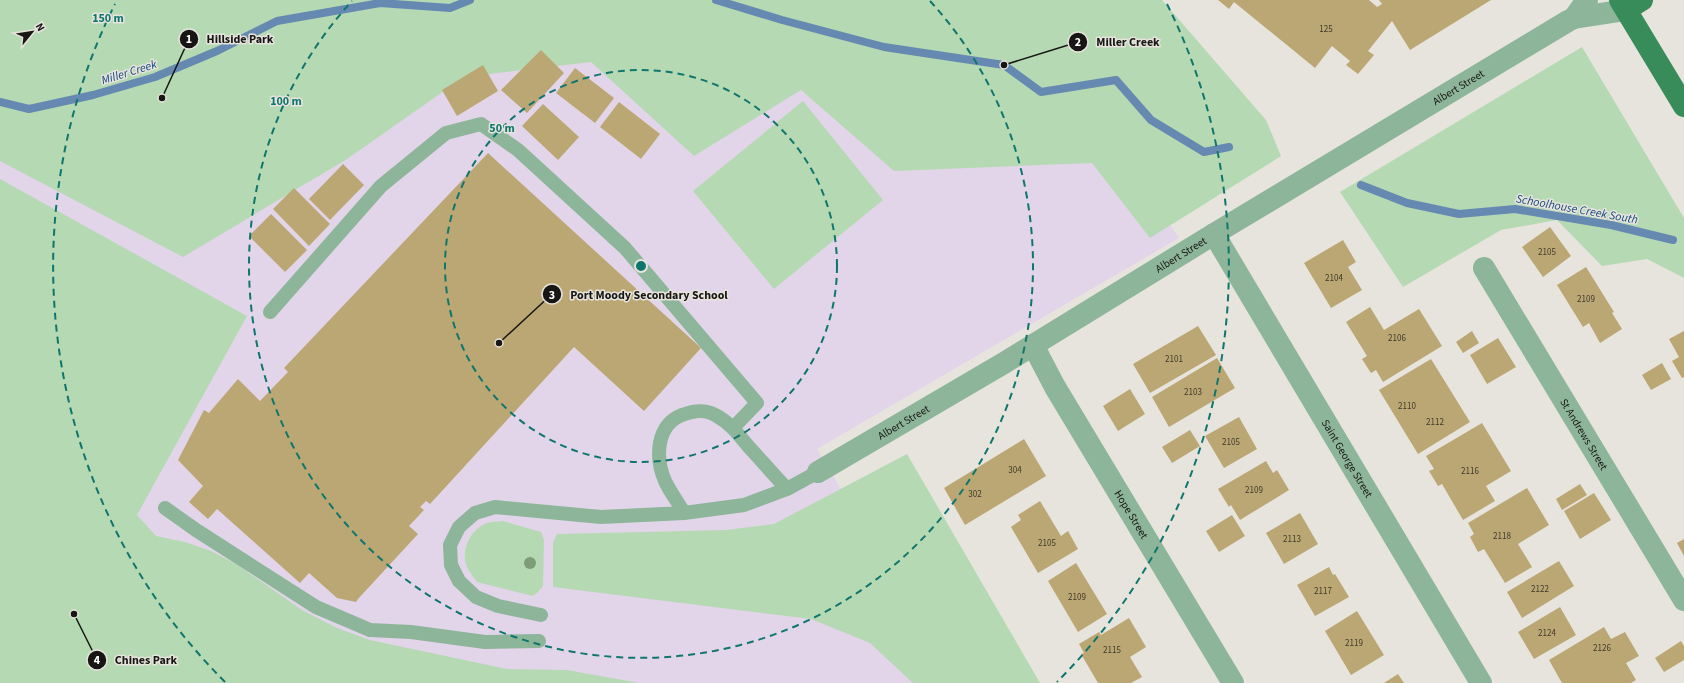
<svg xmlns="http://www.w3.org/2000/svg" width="1684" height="683" font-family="'Source Sans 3',sans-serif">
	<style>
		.commercial { fill: #e2d5e9 }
		.green { fill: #b5d9b2 }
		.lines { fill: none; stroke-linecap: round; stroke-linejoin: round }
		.stream { stroke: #6689b1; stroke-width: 8 }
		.building { fill: #bba773 }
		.lane { stroke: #8db599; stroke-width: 14 }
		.street { stroke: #8db599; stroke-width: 22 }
		.primary { stroke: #388c59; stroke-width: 22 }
		.tree { fill: #7e9b7a }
		.ring { fill: none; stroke: #0f766e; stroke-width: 2; stroke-dasharray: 7 5 }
		.labels { text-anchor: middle; stroke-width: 3; stroke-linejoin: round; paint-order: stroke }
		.number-label { font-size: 9px; fill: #403a2c }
		.street-label { font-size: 11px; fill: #171614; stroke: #e7e4dd }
		.water-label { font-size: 12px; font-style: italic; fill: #14487c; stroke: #e7e4dd }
		.centre { fill: #0f766e; stroke: #e7e4dd; stroke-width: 2 }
		.ring-label { font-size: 12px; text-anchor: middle; font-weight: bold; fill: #0f766e; stroke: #e7e4dd; stroke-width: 3; stroke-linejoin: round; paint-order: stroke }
		.leader { fill: none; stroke: #171614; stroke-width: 1.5 }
		.callout-dot { fill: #171614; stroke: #e7e4dd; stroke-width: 1.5 }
		.mark-label { font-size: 12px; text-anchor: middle; font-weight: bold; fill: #fff }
		.callout-label { font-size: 12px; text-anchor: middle; font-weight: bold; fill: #171614; stroke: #e7e4dd; stroke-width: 3; stroke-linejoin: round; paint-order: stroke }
	</style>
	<rect width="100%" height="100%" fill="#e7e4dd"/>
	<!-- commercial -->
	<path class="commercial" d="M 479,0 L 1121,151 L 1179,238 L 817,449 L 957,683 L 294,683 L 0,545 L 0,127 Z"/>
	<!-- green -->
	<path class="green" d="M 0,0 L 1162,0 L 1266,120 L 1281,156 L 1150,238 L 1092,163 L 894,171 L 801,90 L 694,156 L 591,62 L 464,77 L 347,159 L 183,257 L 0,161 Z
		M 1582,47 L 1684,218 L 1684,278 L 1647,259 L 1602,266 L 1557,220 L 1501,230 L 1403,287 L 1340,192 Z
		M 803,101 L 883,200 L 774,289 L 693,191 Z
		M 0,179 L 247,316 L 137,515 L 156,536 L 185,542 L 211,551 L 236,564 L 302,610 L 337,628 L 370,640 L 507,669 L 567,670 L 639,683 L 0,683 Z
		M 907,454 L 1040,683 L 913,683 L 870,643 L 811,619 L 553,587 L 553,543 L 557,534 L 726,530 L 774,524 Z
		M 503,521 L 541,532 L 544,540 L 543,586 L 538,592 L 533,596 L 477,582 C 474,578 471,574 468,569 C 459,553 470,529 487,523 C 492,521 498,522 503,521 Z"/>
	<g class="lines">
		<!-- stream -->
		<path class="stream" d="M 716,0 L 782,20 L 884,47 L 1004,65 L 1041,92 L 1116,80 L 1151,120 L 1204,152 L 1229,147
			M 0,102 L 29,109 L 93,95 L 155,77 L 217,51 L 277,21 L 380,3 L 450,8 L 470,0
			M 1361,185 L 1407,203 L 1459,214 L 1515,209 L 1611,225 L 1673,240"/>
	</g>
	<!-- building -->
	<path class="building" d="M 1218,0 L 1369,0 L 1377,7 L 1382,4 L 1379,0 L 1491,0 L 1410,50 L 1392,21 L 1368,51 L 1374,55 L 1358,74 L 1346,65 L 1350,61 L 1332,46 L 1315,68 L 1234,2 L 1229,9 Z
		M 541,50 L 564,73 L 527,113 L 501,90 Z
		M 483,65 L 498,91 L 457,116 L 442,90 Z
		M 575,68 L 614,98 L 595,123 L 556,93 Z
		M 619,102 L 660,134 L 641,159 L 600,127 Z
		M 543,104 L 579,137 L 558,160 L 522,126 Z
		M 488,153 L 701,348 L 644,411 L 574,347 L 430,504 L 426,501 L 420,507 L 424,510 L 409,526 L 418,534 L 358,599 L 356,602 L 337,598 L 309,573 L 300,583 L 217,509 L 208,519 L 189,502 L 203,486 L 178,460 L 204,410 L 209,413 L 238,379 L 260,401 L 288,372 L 284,368 Z
		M 343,164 L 364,185 L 330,220 L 309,199 Z
		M 294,188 L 330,224 L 309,246 L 273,209 Z
		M 271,214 L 307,250 L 285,272 L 249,236 Z
		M 1550,227 L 1571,256 L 1543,277 L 1522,247 Z
		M 1343,240 L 1356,262 L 1348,267 L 1362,290 L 1331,308 L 1304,263 Z
		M 1586,267 L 1614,312 L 1612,313 L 1622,329 L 1600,343 L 1589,323 L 1583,327 L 1557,285 Z
		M 1370,307 L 1384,330 L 1419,309 L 1442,346 L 1383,382 L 1376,370 L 1371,373 L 1362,359 L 1367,356 L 1346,322 Z
		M 1198,326 L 1216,355 L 1150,393 L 1133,364 Z
		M 1472,331 L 1479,343 L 1463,353 L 1456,342 Z
		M 1684,331 L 1684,377 L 1682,378 L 1672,361 L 1679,357 L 1669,339 Z
		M 1498,338 L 1516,367 L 1487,384 L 1470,355 Z
		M 1217,358 L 1235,388 L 1169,427 L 1152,397 Z
		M 1431,359 L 1470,422 L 1418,454 L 1379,390 Z
		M 1662,363 L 1671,379 L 1651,390 L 1642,375 Z
		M 1130,389 L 1145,414 L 1118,431 L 1103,406 Z
		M 1239,417 L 1257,449 L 1224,468 L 1205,436 Z
		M 1482,423 L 1511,471 L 1486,486 L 1495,501 L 1463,520 L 1442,484 L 1438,486 L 1429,471 L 1434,469 L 1426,456 Z
		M 1190,430 L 1200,446 L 1172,463 L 1162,447 Z
		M 1024,439 L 1046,476 L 965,525 L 944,488 Z
		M 1266,461 L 1273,473 L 1277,470 L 1289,490 L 1240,520 L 1231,505 L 1229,507 L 1218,489 Z
		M 1580,484 L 1587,495 L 1562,510 L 1556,499 Z
		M 1527,488 L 1549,525 L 1518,544 L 1532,567 L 1505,583 L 1484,549 L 1478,552 L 1470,537 L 1474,534 L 1468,523 Z
		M 1594,493 L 1611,520 L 1580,539 L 1564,511 Z
		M 1040,501 L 1061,536 L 1068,531 L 1078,549 L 1038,573 L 1011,527 L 1021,520 L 1018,515 Z
		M 1300,513 L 1318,544 L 1284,564 L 1266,533 Z
		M 1232,515 L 1245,536 L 1219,552 L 1206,531 Z
		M 1684,539 L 1684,556 L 1677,543 Z
		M 1559,561 L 1574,586 L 1522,618 L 1507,592 Z
		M 1076,563 L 1107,614 L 1078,632 L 1048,581 Z
		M 1329,567 L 1333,575 L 1335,574 L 1349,597 L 1315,616 L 1297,585 Z
		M 1560,607 L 1576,635 L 1534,659 L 1518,632 Z
		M 1357,611 L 1384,655 L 1351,675 L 1325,631 Z
		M 1129,618 L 1146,647 L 1130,657 L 1142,677 L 1131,683 L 1098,683 L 1081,654 L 1084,653 L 1079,644 L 1099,632 L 1101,635 Z
		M 1604,627 L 1611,639 L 1625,632 L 1639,656 L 1626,663 L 1636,680 L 1631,683 L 1562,683 L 1549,660 Z
		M 1681,641 L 1684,646 L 1684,660 L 1664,672 L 1655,658 Z
		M 1398,674 L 1404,683 L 1384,683 Z"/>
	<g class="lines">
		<!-- lane -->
		<path class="lane" d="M 270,312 L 381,186 L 446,133 L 481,124 L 518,150 L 625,248 L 757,403 L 733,428
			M 165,508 L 196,530 L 316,607 L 370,630 L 411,632 L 485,642 L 539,641
			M 684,513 C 678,502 670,492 665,481 C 655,458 656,425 682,415 C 695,410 706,409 717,416 C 730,423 739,435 748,446 C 761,460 774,475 787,489
			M 541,615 L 498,606 L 476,597 L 459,581 L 451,565 L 450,545 L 459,527 L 475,513 L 495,507 L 601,517 L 684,513 L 744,505 L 787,489 L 818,472"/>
		<!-- street -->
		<g class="street">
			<path d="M 1574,18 L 1626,10"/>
			<path id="s1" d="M 1214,234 L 1481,683"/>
			<path id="s2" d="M 1484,268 L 1684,600"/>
			<path id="s3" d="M 1033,345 L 1055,387 L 1233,683"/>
			<path id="s4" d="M 818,472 L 1004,363 L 1214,234 L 1568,21 L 1574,18 L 1587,0"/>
		</g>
		<!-- primary -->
		<path class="primary" d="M 1620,0 L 1684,106
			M 1626,10 L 1642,0"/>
	</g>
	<!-- trees -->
	<circle class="tree" cx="530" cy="563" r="6"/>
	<!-- distance rings -->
	<g class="ring">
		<circle cx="641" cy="266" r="196"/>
		<path d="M930 1A392 392 0 1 1 352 1"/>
		<path d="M225 682A588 588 0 0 1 115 4M1167 4A588 588 0 0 1 1057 682"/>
	</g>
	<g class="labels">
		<!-- number labels -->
		<g class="number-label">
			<text x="1326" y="32">125</text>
			<text x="1547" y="255">2105</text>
			<text x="1334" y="281">2104</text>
			<text x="1586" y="302">2109</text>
			<text x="1397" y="341">2106</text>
			<text x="1174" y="362">2101</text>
			<text x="1193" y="395">2103</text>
			<text x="1407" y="409">2110</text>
			<text x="1435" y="425">2112</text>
			<text x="1231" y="445">2105</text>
			<text x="1015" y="473">304</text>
			<text x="1470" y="474">2116</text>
			<text x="1254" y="493">2109</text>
			<text x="975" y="497">302</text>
			<text x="1502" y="539">2118</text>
			<text x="1292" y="542">2113</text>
			<text x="1047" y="546">2105</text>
			<text x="1540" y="592">2122</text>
			<text x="1323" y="594">2117</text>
			<text x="1077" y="600">2109</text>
			<text x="1547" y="636">2124</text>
			<text x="1354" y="646">2119</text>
			<text x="1602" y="651">2126</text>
			<text x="1112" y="653">2115</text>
		</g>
		<!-- street labels -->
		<g class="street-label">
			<text dy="4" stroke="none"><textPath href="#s4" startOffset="747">Albert Street</textPath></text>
			<text dy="4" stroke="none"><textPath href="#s4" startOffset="423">Albert Street</textPath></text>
			<text dy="4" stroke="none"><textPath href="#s4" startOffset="99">Albert Street</textPath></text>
			<text dy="4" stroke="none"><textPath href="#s2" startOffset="194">St Andrews Street</textPath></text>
			<text dy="4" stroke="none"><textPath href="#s1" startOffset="261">Saint George Street</textPath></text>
			<text dy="4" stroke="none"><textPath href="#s3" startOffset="196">Hope Street</textPath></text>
		</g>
		<!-- water labels -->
		<g class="water-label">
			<text transform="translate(129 72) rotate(-17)" y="4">Miller Creek</text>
			<text transform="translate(1577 209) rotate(10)" y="4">Schoolhouse Creek South</text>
		</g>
	</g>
	<circle cx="641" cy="266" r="6" class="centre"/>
	<g class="ring-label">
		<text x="108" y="22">150 m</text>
		<text x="286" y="105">100 m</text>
		<text x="502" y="132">50 m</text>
	</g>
	<!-- callouts -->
	<path class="leader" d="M162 98L189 39M1004 65L1078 42M499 343L552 294M74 614L97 660"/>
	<g class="callout-dot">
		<circle cx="162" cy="98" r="4"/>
		<circle cx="1004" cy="65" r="4"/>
		<circle cx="499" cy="343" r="4"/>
		<circle cx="74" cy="614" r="4"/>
		<circle cx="189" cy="39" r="10"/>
		<circle cx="1078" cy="42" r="10"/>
		<circle cx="552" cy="294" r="10"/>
		<circle cx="97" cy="660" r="10"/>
	</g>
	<g class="mark-label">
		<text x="189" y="43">1</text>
		<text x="1078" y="46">2</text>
		<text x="552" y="299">3</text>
		<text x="97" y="664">4</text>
	</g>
	<g class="callout-label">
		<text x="240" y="43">Hillside Park</text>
		<text x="1128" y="46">Miller Creek</text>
		<text x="649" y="299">Port Moody Secondary School</text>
		<text x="146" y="664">Chines Park</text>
	</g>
	<!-- north arrow -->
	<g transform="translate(32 32) rotate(60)" stroke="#e7e4dd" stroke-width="3" paint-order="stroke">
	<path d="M0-3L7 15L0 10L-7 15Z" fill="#171614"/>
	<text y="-6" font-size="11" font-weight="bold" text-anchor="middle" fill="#171614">N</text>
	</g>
</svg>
